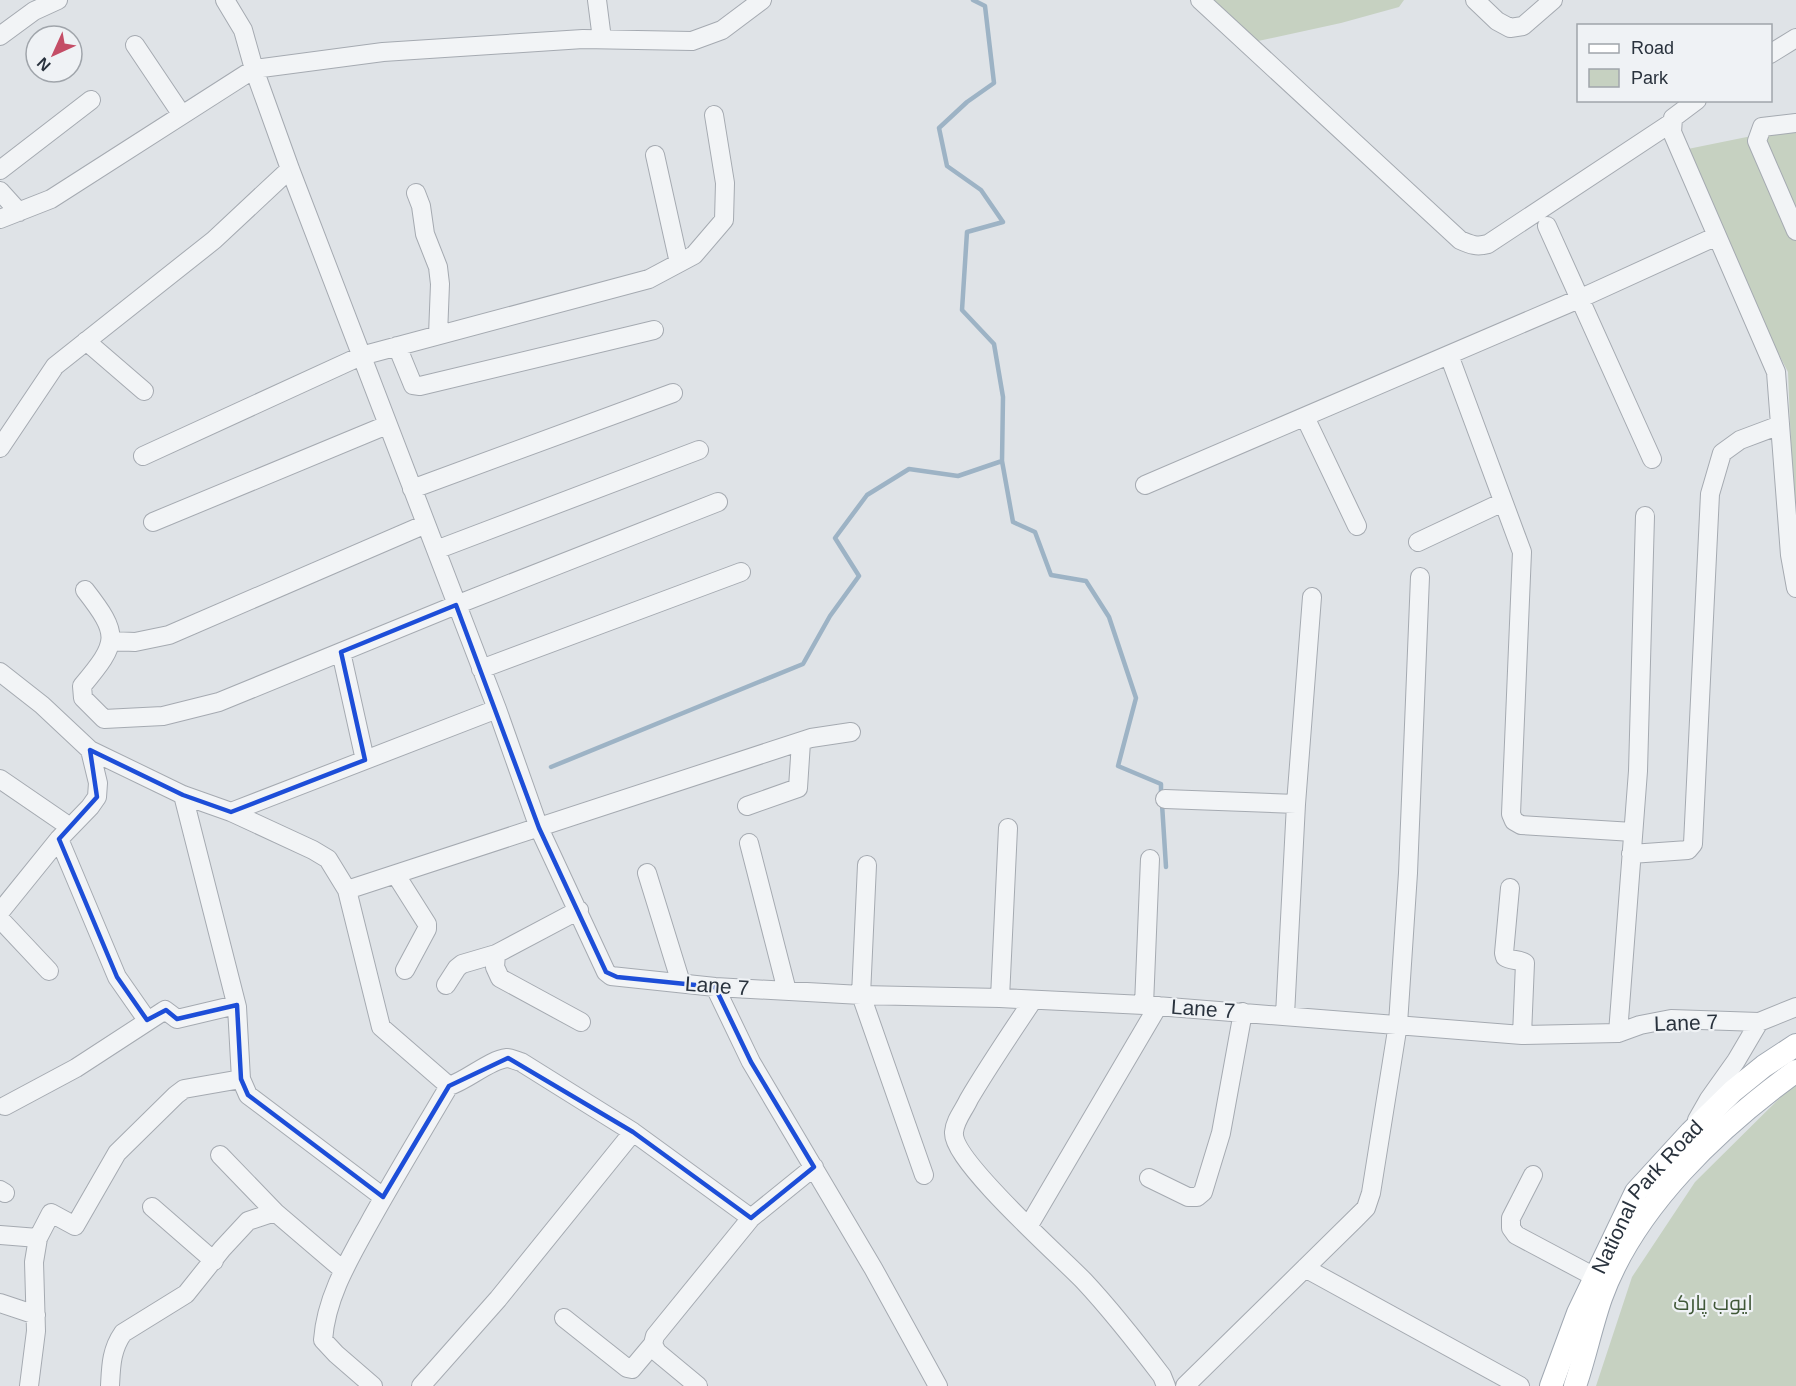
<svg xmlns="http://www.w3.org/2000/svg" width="1796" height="1386" font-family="Helvetica,Cairo,sans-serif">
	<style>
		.green { fill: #c6d1c1 }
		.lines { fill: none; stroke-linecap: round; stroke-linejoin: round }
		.stream { stroke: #9db3c5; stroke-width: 4.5 }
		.minor-casing { stroke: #a5aab1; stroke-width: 20 }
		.major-casing { stroke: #a0a8b2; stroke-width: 24 }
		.minor { stroke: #f2f4f6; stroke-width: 18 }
		.major { stroke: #fff; stroke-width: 22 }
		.marked { fill: none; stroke: #1d4ed8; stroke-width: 4.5; stroke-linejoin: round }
		.labels { text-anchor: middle; stroke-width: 4.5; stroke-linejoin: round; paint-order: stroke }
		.street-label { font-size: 21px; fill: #29323d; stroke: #eff2f5 }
		.park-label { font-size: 21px; fill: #405838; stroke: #eff2f5 }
	</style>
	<rect width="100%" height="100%" fill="#dfe3e7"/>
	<!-- green -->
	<path class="green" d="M 1206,0 L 1404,0 L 1399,7 L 1341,23 L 1249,43 Z
		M 1796,127 L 1796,571 L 1788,372 L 1673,152 Z
		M 1796,1082 L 1796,1386 L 1596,1386 L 1632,1277 L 1695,1182 Z"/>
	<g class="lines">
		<!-- stream -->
		<path class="stream" d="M 1002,461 L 1013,522 L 1035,532 L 1051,575 L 1086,581 L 1109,617 L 1136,698 L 1118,766 L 1161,784 L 1161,795
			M 551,767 L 803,664 L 830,616 L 859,576 L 835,538 L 867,495 L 909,469 L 958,476 L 1002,461 L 1003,397 L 994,344 L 962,310 L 967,232 L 1003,222 L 981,190 L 947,166 L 939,128 L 967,102 L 994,83 L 985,6 L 973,0
			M 1162,804 L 1166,867"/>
		<!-- minor casing -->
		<g class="minor-casing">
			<path id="minor" d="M 225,0 L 243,30 L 254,69 L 290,169 L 497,709 L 539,828 L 606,972 L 611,976 L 715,987 L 861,995 L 1000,998 L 1144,1005 L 1522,1035 L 1618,1033 L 1640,1025 L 1671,1019 L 1759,1022 L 1796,1007
				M 597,0 L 602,39
				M 1200,0 L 1460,240 C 1471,245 1477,247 1488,244 L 1671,123
				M 1475,0 L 1497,21 L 1510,28 L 1523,26 L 1553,0
				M 0,36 L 34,11 L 58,0
				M 135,45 L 182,115
				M 1770,54 L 1796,38
				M 1697,100 L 1673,118 L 1672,132 L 1776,372 L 1790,555 L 1796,588
				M 1796,123 L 1762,127 L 1757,141 L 1796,231
				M 655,155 L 679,263
				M 0,170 L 91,100
				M 0,191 L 19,212
				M 416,193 L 421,206 L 425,234 L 438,267 L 440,284 L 438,335
				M 0,219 L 51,199 L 254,69 L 383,52 L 583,39 L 692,41 L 722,30 L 762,0
				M 1547,226 L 1652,459
				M 86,341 L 144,391
				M 397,346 L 413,385 L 420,386 L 654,330
				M 1449,355 L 1522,552 L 1511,814 L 1514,821 L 1521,825 L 1633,832
				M 1305,417 L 1357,526
				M 0,448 L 55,366 L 214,240 L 290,169
				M 143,456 L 361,356 L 649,279 L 694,255 L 724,220 L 725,183 L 714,115
				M 1145,485 L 1579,299 L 1717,236
				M 412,489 L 673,393
				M 153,522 L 387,425
				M 1418,542 L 1503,502
				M 436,550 L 699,450
				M 85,590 C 120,635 119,642 82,686 L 83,698 L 104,719 L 163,716 L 219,702 L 456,605 L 718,502
				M 111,641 L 135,642 L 169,635 L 426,524
				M 341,652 L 365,760
				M 481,669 L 741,572
				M 0,672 L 42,705 L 90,750 L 183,795 L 231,812 L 313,850 L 328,859 L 347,890
				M 0,779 L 70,827
				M 183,795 L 237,1007 L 241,1079 L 248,1095 L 383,1197
				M 1165,799 L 1296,804
				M 747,806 L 798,788 L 801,742
				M 231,812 L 497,709
				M 59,839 L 117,977 L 147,1020
				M 749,843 L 787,991
				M 1631,854 L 1688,850 L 1693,844 L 1710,494 L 1722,453 L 1740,440 L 1780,425
				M 867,865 L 861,995 L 924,1175
				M 647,873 L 681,983
				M 396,875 L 427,924 L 427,929 L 405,970
				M 1510,888 L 1504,953 L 1505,957 C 1511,961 1519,959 1525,963 L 1522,1035
				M 0,912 L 59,839 L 90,807 L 97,797 L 98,783 L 90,750
				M 0,919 L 49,971
				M 496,954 L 495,967 L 500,978 L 581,1022
				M 446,985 L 457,968 L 462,964 L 496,954 L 579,910
				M 715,987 L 751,1062 L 873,1268 L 938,1386
				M 1000,998 L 1008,828
				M 1033,1000 C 1011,1033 989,1065 969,1099 C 964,1110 955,1120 954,1132 C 951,1160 1061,1257 1084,1281 C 1112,1311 1137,1343 1162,1376 L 1166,1386
				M 1144,1005 L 1150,859
				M 1285,1015 L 1296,804 L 1312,597
				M 1618,1033 L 1638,771 L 1645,516
				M 5,1106 L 76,1068 L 162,1012 L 165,1010 L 177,1019 L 236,1005
				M 1697,1120 L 1709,1099 L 1736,1061 L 1759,1022
				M 220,1155 L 275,1212
				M 1533,1175 L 1511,1218 L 1511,1228 L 1516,1235 L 1595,1277
				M 1149,1178 L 1188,1197 L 1197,1197 L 1203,1192 L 1221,1133 L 1243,1012
				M 0,1190 L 5,1193
				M 152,1207 L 214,1261
				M 751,1218 L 633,1132 L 521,1062 C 516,1061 511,1058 507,1058 C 489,1060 468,1080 449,1086 L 381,1027 L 347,890 L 811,738 L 851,732
				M 1028,1227 L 1158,1006
				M 0,1235 L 38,1238
				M 1305,1268 L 1520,1386
				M 0,1303 L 36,1315
				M 564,1318 L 627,1368 L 632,1369 L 653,1344
				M 29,1386 L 36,1331 L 34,1262 L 38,1238 L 51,1213 L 75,1226 L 117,1153 L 176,1095 L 184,1089 L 241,1079
				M 110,1386 C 111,1367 111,1350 123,1333 L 186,1294 L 222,1249 L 248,1221 L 275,1212 L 343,1270
				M 373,1386 L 336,1354 L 323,1340 C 326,1298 348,1261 368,1225 C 394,1178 422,1132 449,1086
				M 421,1386 L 498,1299 L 633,1132
				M 698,1386 L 657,1352 L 653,1344 L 655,1336 L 751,1218 L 814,1167
				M 1185,1386 L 1355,1219 L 1366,1208 L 1371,1193 L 1398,1024 L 1408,873 L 1420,577"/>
		</g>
		<!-- major casing -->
		<g class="major-casing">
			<g id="major">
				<path id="s1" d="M 1551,1386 L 1578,1313 L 1636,1192 L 1691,1132 L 1733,1091 L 1764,1066 L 1796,1045"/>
				<path d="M 1575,1386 C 1585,1357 1591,1327 1601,1298 C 1634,1206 1719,1127 1796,1071"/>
			</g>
		</g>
		<!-- minor -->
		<use href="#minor" class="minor"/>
		<!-- major -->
		<use href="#major" class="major"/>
	</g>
	<!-- marked area -->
	<path class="marked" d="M 456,605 L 539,828 L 606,972 L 617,977 L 715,987 L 751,1062 L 814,1167 L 751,1218 L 633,1132 L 508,1058 L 449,1086 L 383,1197 L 248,1095 L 241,1079 L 237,1005 L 177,1019 L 166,1010 L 147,1020 L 117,977 L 59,839 L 97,797 L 90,750 L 183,795 L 231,812 L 365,760 L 341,652 Z"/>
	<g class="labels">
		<!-- street labels -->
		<g class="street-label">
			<text transform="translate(717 986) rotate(4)" y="7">Lane 7</text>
			<text transform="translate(1203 1009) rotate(4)" y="7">Lane 7</text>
			<text transform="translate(1686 1023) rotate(-2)" y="7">Lane 7</text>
			<text dy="7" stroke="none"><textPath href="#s1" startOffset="214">National Park Road</textPath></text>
		</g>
		<!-- park labels -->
		<g class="park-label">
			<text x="1713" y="1310">ایوب پارک</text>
		</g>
	</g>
	<!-- legend -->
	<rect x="1577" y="24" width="195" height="78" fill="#eff2f5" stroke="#a0a5ab" stroke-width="1.5"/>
	<rect x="1589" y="44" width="30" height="9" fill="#ffffff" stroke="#a0a5ab" stroke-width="1.5"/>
	<text x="1631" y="54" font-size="18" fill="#29323d">Road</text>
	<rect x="1589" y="69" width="30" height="18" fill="#c6d1c1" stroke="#a0a5ab" stroke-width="1.5"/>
	<text x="1631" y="84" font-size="18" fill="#29323d">Park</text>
	<!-- north arrow -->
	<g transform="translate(54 54) rotate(225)"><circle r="28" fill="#eff2f5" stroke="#a0a5ab" stroke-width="1.5"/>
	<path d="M0-4.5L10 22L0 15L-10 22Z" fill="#c44d66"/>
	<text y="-9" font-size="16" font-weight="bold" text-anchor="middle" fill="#29323d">N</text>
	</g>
</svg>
